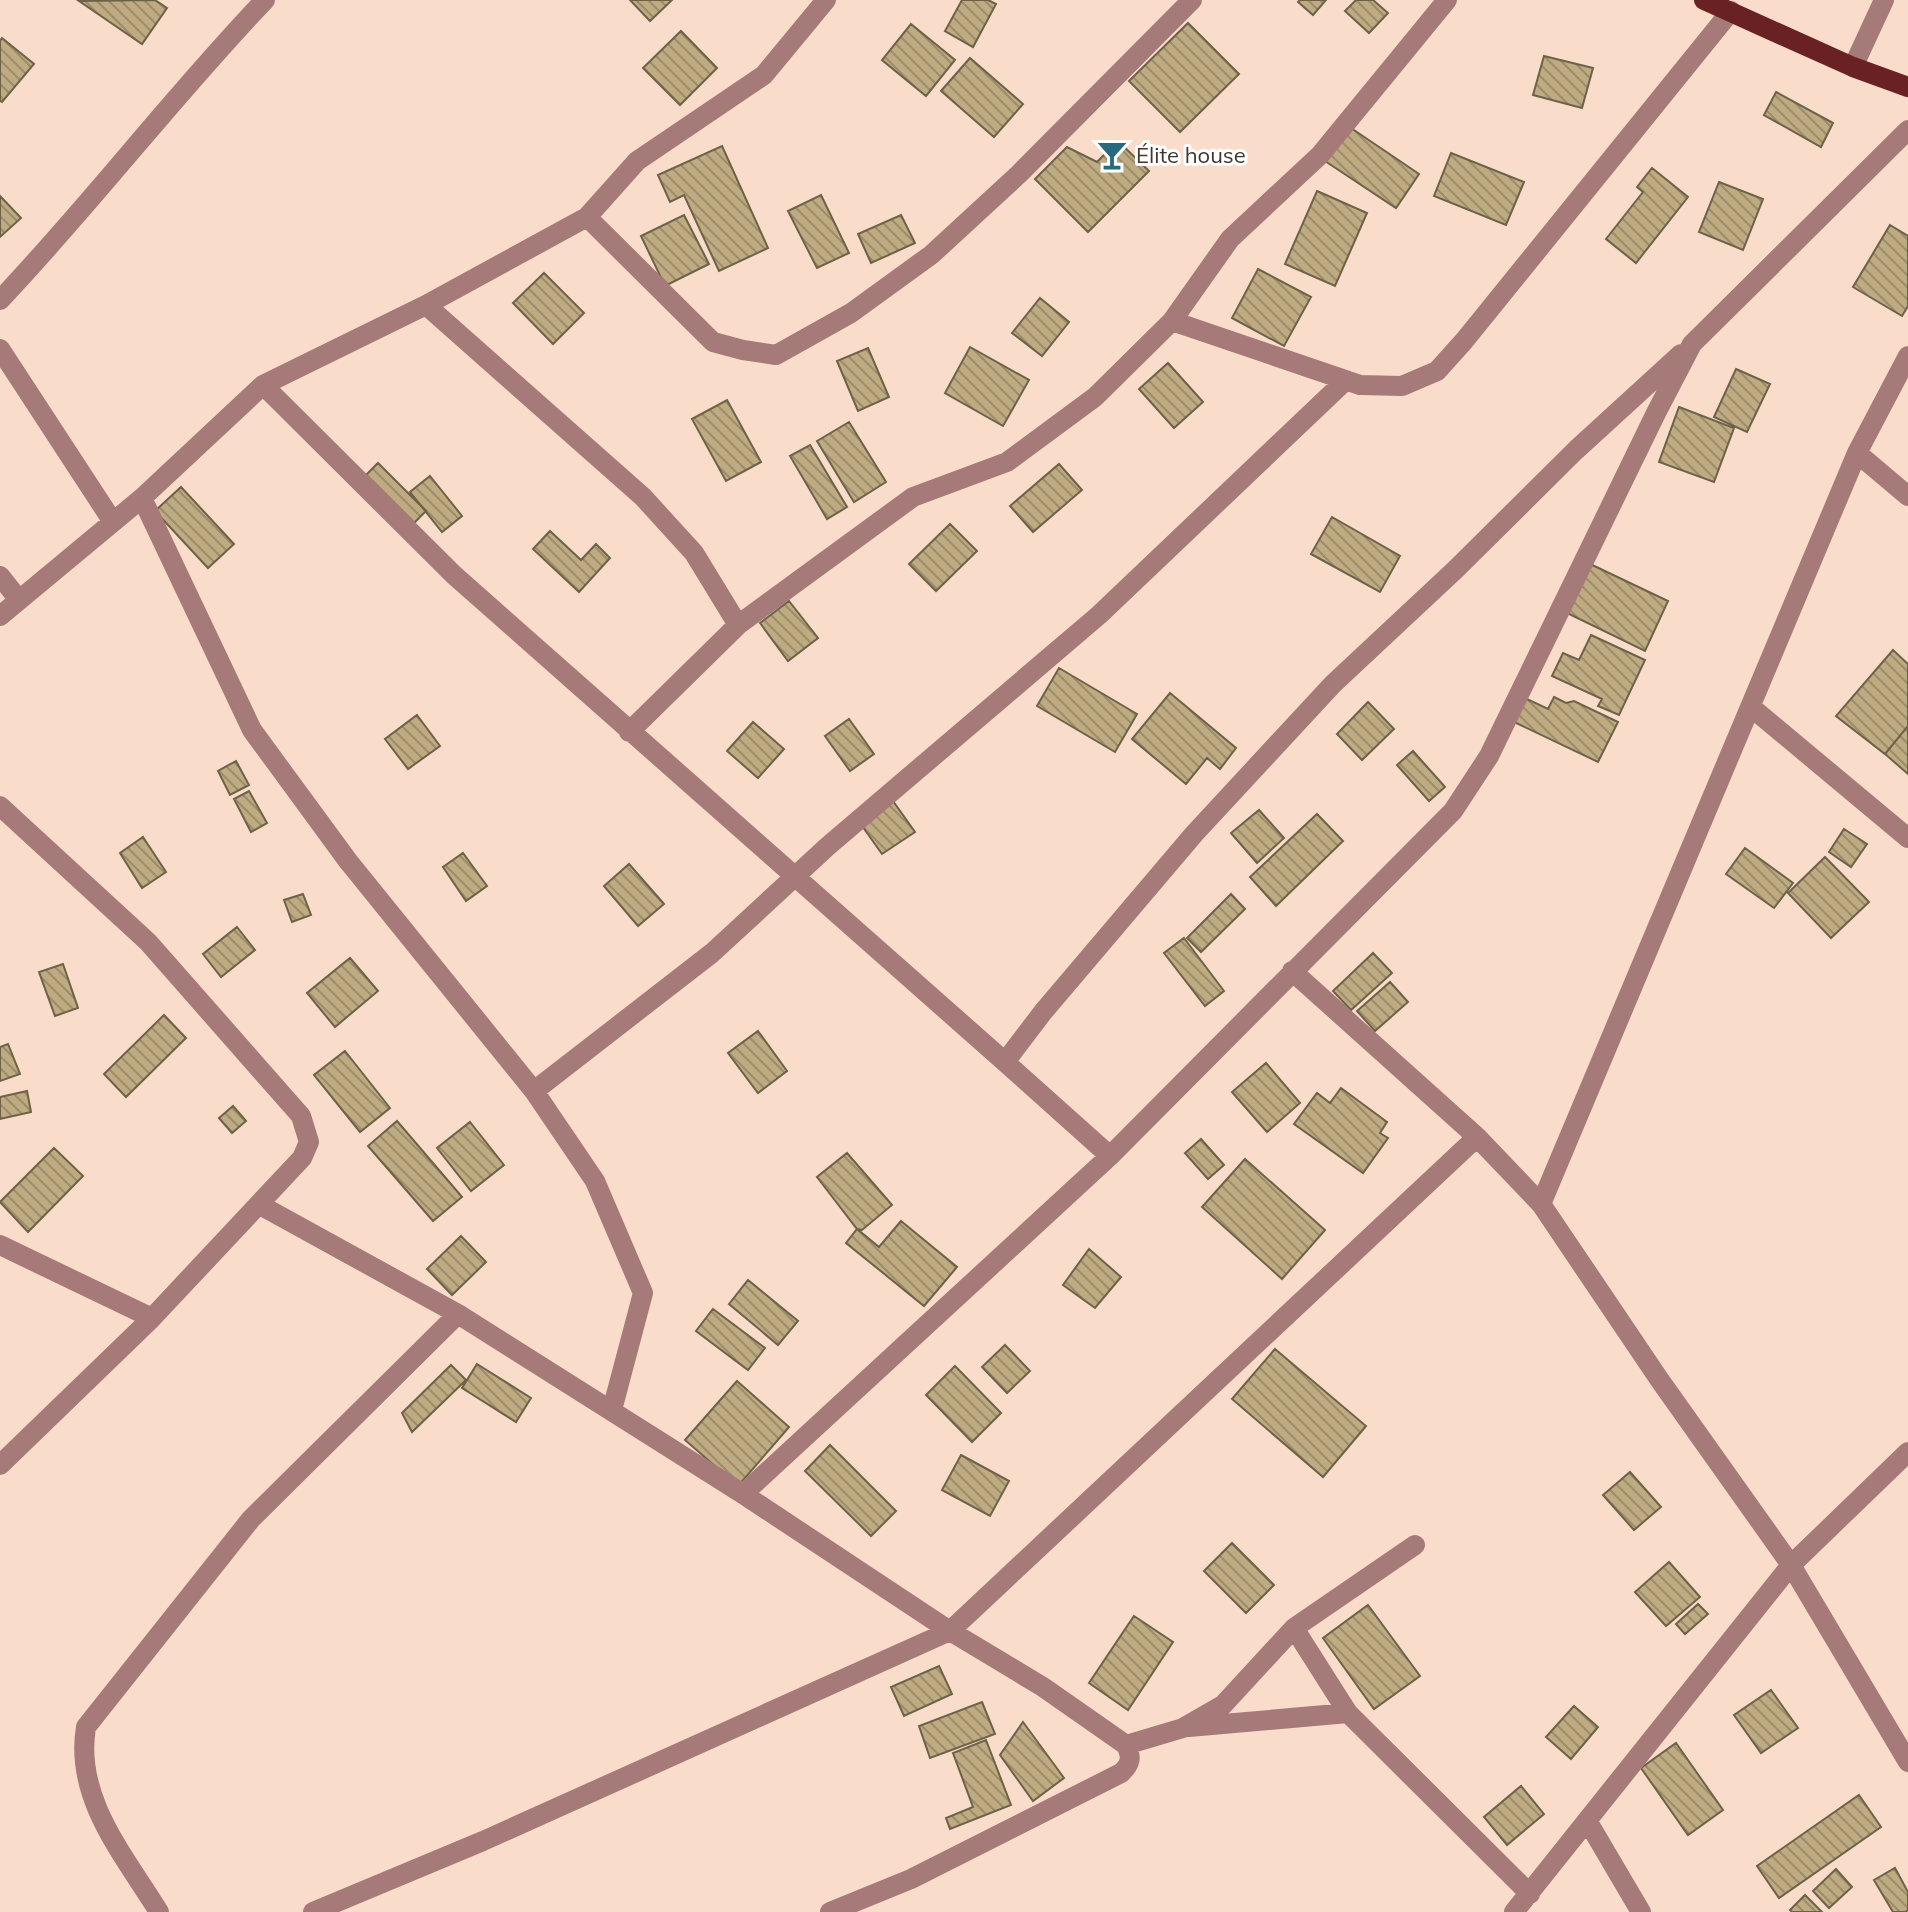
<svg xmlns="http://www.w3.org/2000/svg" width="1908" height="1912" font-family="Mulish,sans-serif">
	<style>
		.building { fill: url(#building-back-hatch); stroke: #6d6248; stroke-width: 2 }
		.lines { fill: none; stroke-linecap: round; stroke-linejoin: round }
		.minor { stroke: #a57a78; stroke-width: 20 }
		.major { stroke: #692124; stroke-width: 20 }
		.labels { text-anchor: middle; stroke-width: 6; stroke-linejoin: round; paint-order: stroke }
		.poi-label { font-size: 22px; fill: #42372f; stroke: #fff; text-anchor: start }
	</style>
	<defs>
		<pattern id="building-back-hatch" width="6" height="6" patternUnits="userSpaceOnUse" patternTransform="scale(2)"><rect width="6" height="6" fill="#beab81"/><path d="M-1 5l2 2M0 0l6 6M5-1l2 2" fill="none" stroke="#9c8c6a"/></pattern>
	</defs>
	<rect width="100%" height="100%" fill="#f9dcc9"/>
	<!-- building -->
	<path class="building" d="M 155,0 L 167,8 L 142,44 L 79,1 Z
		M 630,0 L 672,0 L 650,21 Z
		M 962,0 L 988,0 L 996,4 L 973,47 L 945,31 Z
		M 1300,0 L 1326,0 L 1313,15 L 1298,2 Z
		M 1356,0 L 1373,0 L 1388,13 L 1369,33 L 1345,11 Z
		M 1188,23 L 1239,74 L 1180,132 L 1129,81 Z
		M 911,24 L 955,60 L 926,96 L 882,60 Z
		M 681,31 L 717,68 L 680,105 L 643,68 Z
		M 2,38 L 34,64 L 2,102 L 0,101 L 0,41 Z
		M 1544,56 L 1593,68 L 1582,108 L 1533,95 Z
		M 970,58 L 1023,104 L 994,137 L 941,91 Z
		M 1776,92 L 1833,123 L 1821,147 L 1764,115 Z
		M 1348,126 L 1419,174 L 1396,208 L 1325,161 Z
		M 1118,141 L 1149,171 L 1088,232 L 1035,179 L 1067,147 L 1097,162 Z
		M 722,146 L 768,248 L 719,271 L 684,195 L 670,202 L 658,175 Z
		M 1451,153 L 1524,182 L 1506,225 L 1434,196 Z
		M 1652,168 L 1688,197 L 1636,263 L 1606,239 L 1643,192 L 1637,187 Z
		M 1719,182 L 1763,199 L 1743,250 L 1699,232 Z
		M 1317,191 L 1367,213 L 1335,286 L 1285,264 Z
		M 821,195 L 849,253 L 817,268 L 788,211 Z
		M 0,196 L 21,218 L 0,237 Z
		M 684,215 L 709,264 L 665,286 L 641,236 Z
		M 901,215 L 915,243 L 871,263 L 858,234 Z
		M 1890,225 L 1908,236 L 1908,306 L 1902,316 L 1853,287 Z
		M 1258,269 L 1311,297 L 1284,346 L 1232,318 Z
		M 544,273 L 584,313 L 553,344 L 513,303 Z
		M 1040,298 L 1069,322 L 1042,356 L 1012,333 Z
		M 970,347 L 1029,380 L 1003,426 L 945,393 Z
		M 868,348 L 889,397 L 858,411 L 837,361 Z
		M 1168,363 L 1203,402 L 1174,428 L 1139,389 Z
		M 1736,369 L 1770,384 L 1747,432 L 1714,417 Z
		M 727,400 L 761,462 L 726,481 L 692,419 Z
		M 1679,407 L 1734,428 L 1714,482 L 1659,462 Z
		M 849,422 L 886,482 L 854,502 L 817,441 Z
		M 810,445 L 847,507 L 827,519 L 790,456 Z
		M 378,463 L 426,511 L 412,525 L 364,477 Z
		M 1059,464 L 1082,490 L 1033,532 L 1010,506 Z
		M 430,476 L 462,516 L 442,532 L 410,492 Z
		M 181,487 L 234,544 L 208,568 L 155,511 Z
		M 1332,517 L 1400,556 L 1380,592 L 1311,554 Z
		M 950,524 L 977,551 L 936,591 L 909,564 Z
		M 550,531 L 581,560 L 596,544 L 610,558 L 579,592 L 533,549 Z
		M 1588,563 L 1668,601 L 1645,651 L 1565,612 Z
		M 789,601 L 818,638 L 788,661 L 760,623 Z
		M 1591,635 L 1645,660 L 1619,715 L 1598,706 L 1602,699 L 1552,676 L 1563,653 L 1579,660 Z
		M 1893,650 L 1908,664 L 1908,726 L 1885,754 L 1836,716 Z
		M 1059,668 L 1137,714 L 1115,752 L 1037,706 Z
		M 1170,693 L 1236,748 L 1220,769 L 1207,758 L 1186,784 L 1132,739 Z
		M 1554,697 L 1566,703 L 1574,701 L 1618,722 L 1598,762 L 1514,722 L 1525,698 L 1548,709 Z
		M 1368,702 L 1394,729 L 1362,760 L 1337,734 Z
		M 417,715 L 440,746 L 408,769 L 385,739 Z
		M 849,719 L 874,754 L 850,771 L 825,736 Z
		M 753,722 L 784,749 L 758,778 L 727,751 Z
		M 1908,726 L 1908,774 L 1885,754 Z
		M 1413,751 L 1445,787 L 1429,801 L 1397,765 Z
		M 236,761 L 249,785 L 230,795 L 218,771 Z
		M 249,791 L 267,823 L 251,832 L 234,799 Z
		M 893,801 L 915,832 L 882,854 L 860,823 Z
		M 1259,810 L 1284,838 L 1257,863 L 1231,833 Z
		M 1317,814 L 1343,841 L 1276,906 L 1250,877 Z
		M 1844,829 L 1867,844 L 1851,867 L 1829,852 Z
		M 143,837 L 166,872 L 142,888 L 120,853 Z
		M 1745,848 L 1793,883 L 1774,908 L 1726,874 Z
		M 463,853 L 487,886 L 466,901 L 443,867 Z
		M 1825,857 L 1869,902 L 1831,938 L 1788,893 Z
		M 629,864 L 664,904 L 638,926 L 604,886 Z
		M 303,894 L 311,915 L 292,922 L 284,900 Z
		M 1231,894 L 1245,909 L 1201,952 L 1187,938 Z
		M 237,927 L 255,950 L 221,977 L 203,954 Z
		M 1184,938 L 1224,991 L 1205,1006 L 1164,953 Z
		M 1373,953 L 1392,973 L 1351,1010 L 1333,991 Z
		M 350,958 L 378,991 L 335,1027 L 307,993 Z
		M 63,964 L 78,1008 L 55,1016 L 39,972 Z
		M 1390,982 L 1408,1002 L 1375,1031 L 1357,1011 Z
		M 164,1015 L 186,1038 L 126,1097 L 104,1074 Z
		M 758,1031 L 787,1071 L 758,1093 L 728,1053 Z
		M 8,1044 L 20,1074 L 0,1081 L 0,1047 Z
		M 345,1051 L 390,1108 L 360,1132 L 314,1075 Z
		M 1266,1063 L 1300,1103 L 1267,1132 L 1232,1092 Z
		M 1341,1088 L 1387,1122 L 1380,1133 L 1388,1138 L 1363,1173 L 1294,1124 L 1317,1093 L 1330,1103 Z
		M 27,1091 L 31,1112 L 0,1119 L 0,1097 Z
		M 233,1106 L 246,1121 L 232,1133 L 219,1118 Z
		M 397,1121 L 462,1197 L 433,1221 L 368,1146 Z
		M 470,1122 L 504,1165 L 471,1191 L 437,1148 Z
		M 1201,1139 L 1224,1165 L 1208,1179 L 1185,1153 Z
		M 54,1148 L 83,1176 L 28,1232 L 0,1202 Z
		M 847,1153 L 892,1205 L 862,1230 L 857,1229 L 817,1177 Z
		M 1245,1159 L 1325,1230 L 1282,1279 L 1202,1207 Z
		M 901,1221 L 957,1267 L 924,1306 L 846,1243 L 857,1229 L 879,1247 Z
		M 461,1236 L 486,1262 L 452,1295 L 427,1269 Z
		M 1089,1249 L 1121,1277 L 1095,1308 L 1063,1285 Z
		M 748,1280 L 798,1321 L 778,1345 L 729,1304 Z
		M 713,1309 L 765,1348 L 748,1370 L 696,1331 Z
		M 1005,1345 L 1030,1371 L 1007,1393 L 982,1367 Z
		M 1275,1349 L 1366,1426 L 1323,1477 L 1232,1399 Z
		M 477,1364 L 531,1398 L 516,1422 L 462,1388 Z
		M 451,1365 L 466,1380 L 412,1432 L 402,1413 Z
		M 955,1366 L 1001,1413 L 972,1442 L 926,1395 Z
		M 737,1381 L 789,1427 L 738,1486 L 685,1440 Z
		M 830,1445 L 896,1511 L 871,1536 L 805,1471 Z
		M 961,1455 L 1009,1481 L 990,1516 L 942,1490 Z
		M 1630,1472 L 1661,1507 L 1634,1530 L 1603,1495 Z
		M 1232,1543 L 1274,1585 L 1246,1613 L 1204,1571 Z
		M 1669,1562 L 1700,1597 L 1666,1626 L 1635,1592 Z
		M 1698,1604 L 1708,1614 L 1685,1634 L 1676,1624 Z
		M 1368,1605 L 1420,1676 L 1374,1709 L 1323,1638 Z
		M 1134,1616 L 1173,1642 L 1128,1710 L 1089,1683 Z
		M 939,1666 L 952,1694 L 904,1716 L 891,1687 Z
		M 1771,1690 L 1798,1728 L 1761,1753 L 1734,1715 Z
		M 982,1702 L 995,1734 L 930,1758 L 919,1726 Z
		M 1574,1706 L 1598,1727 L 1571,1759 L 1546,1737 Z
		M 1023,1722 L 1064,1778 L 1033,1801 L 1000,1755 Z
		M 986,1740 L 1011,1805 L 950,1829 L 946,1818 L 973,1807 L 953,1753 Z
		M 1676,1743 L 1723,1810 L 1688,1835 L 1641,1768 Z
		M 1521,1786 L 1544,1814 L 1507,1845 L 1484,1817 Z
		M 1859,1795 L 1881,1827 L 1779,1898 L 1757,1866 Z
		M 1895,1868 L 1908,1892 L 1908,1910 L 1905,1912 L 1893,1912 L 1874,1880 Z
		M 1836,1869 L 1852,1887 L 1829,1908 L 1813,1891 Z
		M 1805,1895 L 1822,1912 L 1792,1912 L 1790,1910 Z"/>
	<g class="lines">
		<!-- minor -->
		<path class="minor" d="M 1853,67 L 1884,0
			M 587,217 L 713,342 L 743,350 L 776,355 L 851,313 L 931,255 L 1019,174 L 1192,0
			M 0,300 C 92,203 173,96 265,0
			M 426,305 L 643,497 L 694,553 L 738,625
			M 1172,321 L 1360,385 L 1402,386 L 1437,371 L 1464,341 L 1731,11
			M 0,349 L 113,522
			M 263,385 L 454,575 L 1005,1062
			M 1857,453 L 1908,496
			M 142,498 L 252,730 L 348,861 L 534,1091 L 595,1181 L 643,1293 L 612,1410
			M 0,576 L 19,600
			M 0,616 L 142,498 L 263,385 L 426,305 L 587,217 L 637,161 L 764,75 L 826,0
			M 1751,707 L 1908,838
			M 629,732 L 738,625 L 913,497 L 1007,462 L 1095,397 L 1172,321 L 1230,239 L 1320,155 L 1447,0
			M 0,806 L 148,942 L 301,1116 L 309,1142 L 302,1158 L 152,1318 L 0,1465
			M 1292,971 L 1477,1137 L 1541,1204 L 1659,1379 L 1791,1565 L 1908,1762
			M 534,1091 L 712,953 L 828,846 L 1099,615 L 1346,380
			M 1110,1156 L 1005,1062 L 1043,1012 L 1194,834 L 1333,684 L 1455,570 L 1576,450 L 1681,354
			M 1541,1204 L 1857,453 L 1908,356
			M 260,1205 L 458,1314 L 743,1494 L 950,1631 L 1043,1687 L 1126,1745 C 1132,1757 1131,1764 1121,1773 L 911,1879 L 830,1912
			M 0,1245 L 152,1318
			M 743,1494 L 1110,1156 L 1453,811 L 1489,756 L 1657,411 L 1692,344 L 1908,130
			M 1294,1628 L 1348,1713 L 1530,1894
			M 1189,1727 L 1348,1713
			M 1126,1745 L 1183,1728 L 1223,1705 L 1294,1628 L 1415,1545
			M 1588,1822 L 1641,1912
			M 159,1912 C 124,1855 74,1798 86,1727 L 251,1519 L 458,1314
			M 313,1912 L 483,1841 L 950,1631 L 1477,1137
			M 1514,1912 L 1791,1565 L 1908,1452"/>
		<!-- major -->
		<path class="major" d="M 1704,0 L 1853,67 L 1908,87"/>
	</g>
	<!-- icons -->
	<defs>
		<g id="bar-bare" transform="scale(2.4)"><path d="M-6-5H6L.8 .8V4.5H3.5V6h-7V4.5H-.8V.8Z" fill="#286a7d" stroke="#fff" stroke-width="2.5" paint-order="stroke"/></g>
	</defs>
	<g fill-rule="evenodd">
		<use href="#bar-bare" x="1112" y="155"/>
	</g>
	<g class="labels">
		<!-- poi labels -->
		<g class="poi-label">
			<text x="1136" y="163">Élite house</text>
		</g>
	</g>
</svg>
